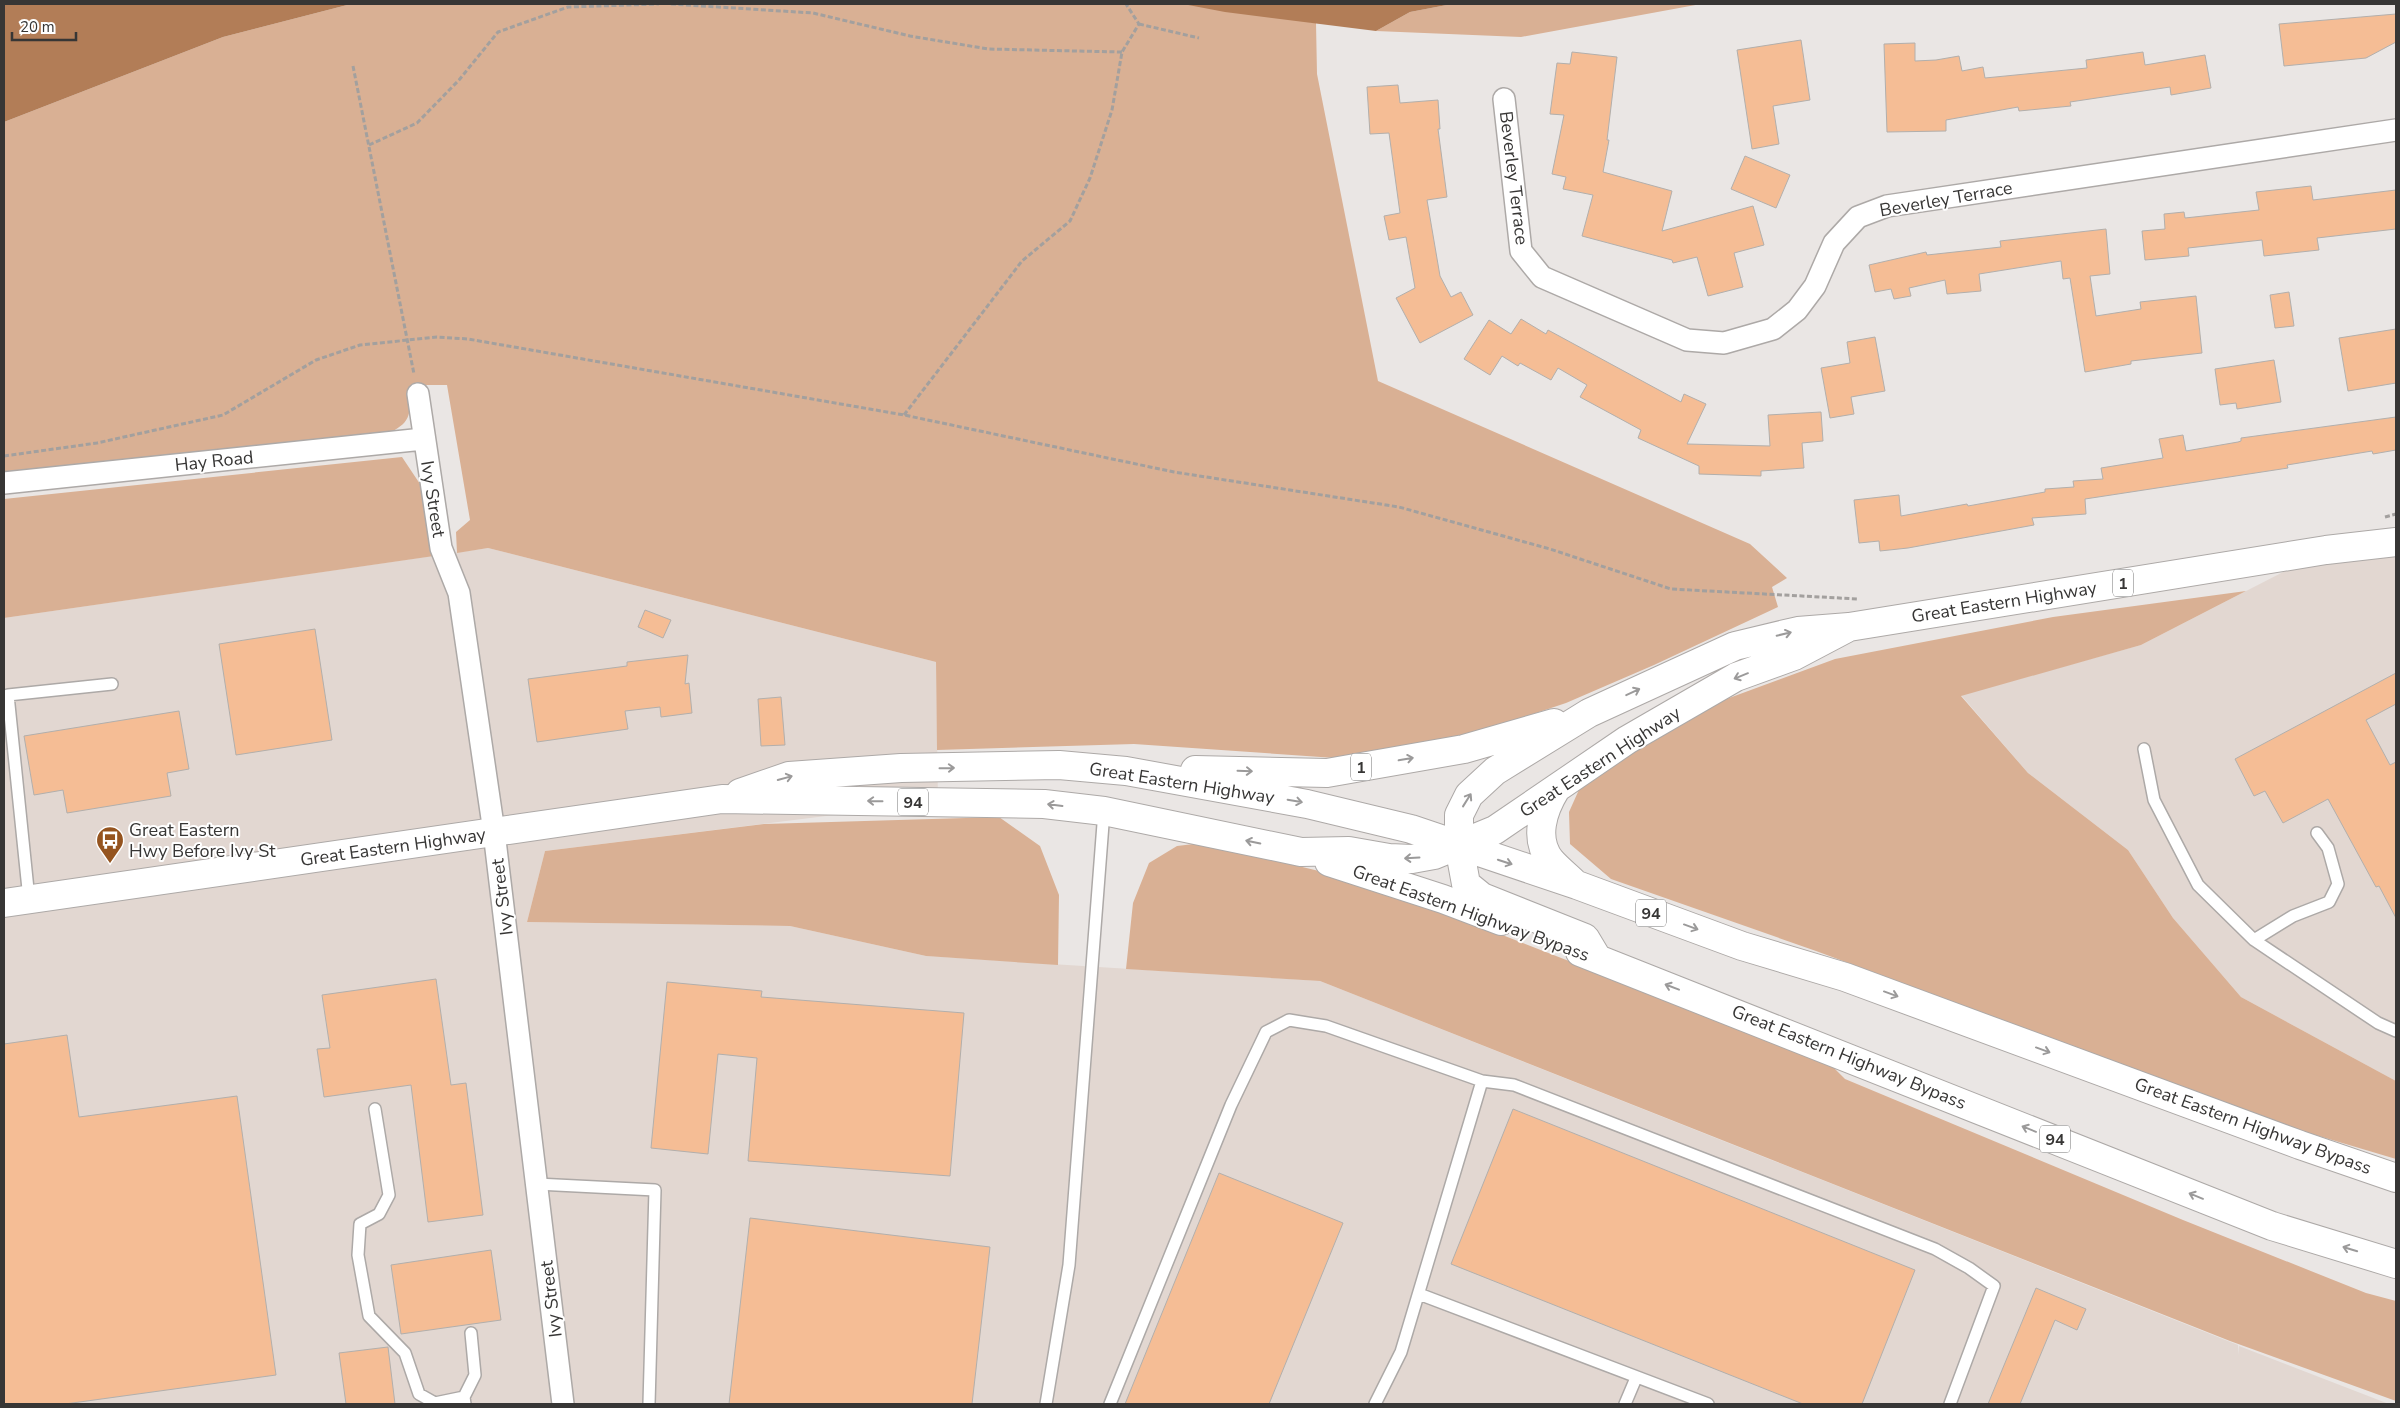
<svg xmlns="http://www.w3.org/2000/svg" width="2400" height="1408" font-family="'Nunito Sans',sans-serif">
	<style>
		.built { fill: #e2d7d1 }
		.green { fill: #d9b094 }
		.water { fill: #b27d57 }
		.building { fill: #f5bd95; stroke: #b2afac }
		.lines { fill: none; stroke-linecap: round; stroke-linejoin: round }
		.lane-casing { stroke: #ada9a7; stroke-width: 14 }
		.street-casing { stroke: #ada9a7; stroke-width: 24 }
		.highway-casing { stroke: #ada9a7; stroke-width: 30 }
		.path { stroke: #a3a09e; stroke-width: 3; stroke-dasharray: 5 2.5; stroke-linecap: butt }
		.lane { stroke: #fff; stroke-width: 11 }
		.street { stroke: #fff; stroke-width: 21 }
		.highway { stroke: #fff; stroke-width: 28 }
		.oneway { stroke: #9b9a9a }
		.labels { text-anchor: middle; stroke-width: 4; stroke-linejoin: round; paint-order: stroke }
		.shield { fill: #fff; stroke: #737272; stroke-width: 1 }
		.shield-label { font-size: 16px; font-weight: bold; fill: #373635 }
		.street-label { font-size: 18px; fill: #373635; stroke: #fff }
		.poi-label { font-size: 18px; fill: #373635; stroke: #fff; text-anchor: start }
	</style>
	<rect width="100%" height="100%" fill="#eae6e4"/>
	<!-- built -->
	<path class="built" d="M 2396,542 L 2396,1081 L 2241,997 L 2173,918 L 2128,850 L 2028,773 L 1961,695 L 2141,645 L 2326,550 Z
		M 488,548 L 936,662 L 938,802 L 545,851 L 527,922 L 790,926 L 926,956 L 1320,981 L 2238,1345 L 2239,1355 L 2239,1346 L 2389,1404 L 4,1404 L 4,618 Z"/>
	<!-- green -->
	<path class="green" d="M 351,4 L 1192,4 L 1316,23 L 1317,74 L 1378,381 L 1750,544 L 1787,578 L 1772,587 L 1778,607 L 1654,665 L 1566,703 L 1452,741 L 1335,758 L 1134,744 L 937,750 L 936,662 L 488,548 L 457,553 L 456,532 L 470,520 L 447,385 L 410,385 C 411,421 411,423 377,439 L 4,473 L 4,122 L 223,37 Z
		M 1452,4 L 1701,4 L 1521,37 L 1376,31 L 1410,12 Z
		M 402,457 L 424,490 L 434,556 L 4,618 L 4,499 Z
		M 2246,591 L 2141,645 L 1961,696 L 2028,773 L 2128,850 L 2173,918 L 2241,997 L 2396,1081 L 2396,1159 L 2302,1131 L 1816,951 L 1611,879 L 1570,844 L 1569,812 L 1582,783 L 1721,701 L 1835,659 L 2053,617 Z
		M 999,817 L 1040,846 L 1059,895 L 1058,965 L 926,956 L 790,926 L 527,922 L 545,851 L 764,824 Z
		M 1202,843 L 1369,883 L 1828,1062 L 1845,1079 L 2183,1220 L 2366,1293 L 2396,1301 L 2396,1401 L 2230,1341 L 1320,981 L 1126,969 L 1133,903 L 1149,863 L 1177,846 Z"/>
	<!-- water -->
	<path class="water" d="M 4,4 L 351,4 L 223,37 L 4,122 Z
		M 1183,4 L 1452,4 L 1410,12 L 1376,31 L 1225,12 Z"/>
	<!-- building -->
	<path class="building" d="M 2396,14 L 2396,42 L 2366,58 L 2284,66 L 2279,24 Z
		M 1801,40 L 1810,100 L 1773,106 L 1779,144 L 1752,149 L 1737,50 Z
		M 1915,43 L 1915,61 L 1936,60 L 1959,56 L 1962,71 L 1983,67 L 1985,78 L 2087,68 L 2086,60 L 2143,52 L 2145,65 L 2205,55 L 2211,88 L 2171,95 L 2170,87 L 2070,102 L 2071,106 L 2019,111 L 2018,107 L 1946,120 L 1946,131 L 1887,132 L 1884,44 Z
		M 1572,52 L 1617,57 L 1607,140 L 1609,140 L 1603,172 L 1672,191 L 1662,231 L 1753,206 L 1764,245 L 1734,253 L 1743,287 L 1708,296 L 1697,257 L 1673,263 L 1672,260 L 1582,236 L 1593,195 L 1563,189 L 1566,177 L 1552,174 L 1564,115 L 1550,114 L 1557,63 L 1570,64 Z
		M 1398,85 L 1400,103 L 1438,100 L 1440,129 L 1438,129 L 1447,197 L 1427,200 L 1440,276 L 1451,297 L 1461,292 L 1473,315 L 1420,343 L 1396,298 L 1415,288 L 1406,237 L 1389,240 L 1384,216 L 1400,213 L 1389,133 L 1370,134 L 1367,87 Z
		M 1745,156 L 1790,175 L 1776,208 L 1731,189 Z
		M 2311,186 L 2313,200 L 2396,190 L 2396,229 L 2317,238 L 2319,250 L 2264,256 L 2262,240 L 2188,248 L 2189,256 L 2145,260 L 2142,231 L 2165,229 L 2164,214 L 2184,212 L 2185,218 L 2259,210 L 2256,192 Z
		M 2106,229 L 2110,274 L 2090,276 L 2096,316 L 2141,309 L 2140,302 L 2196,296 L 2202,353 L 2131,361 L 2131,364 L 2085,372 L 2070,278 L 2063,279 L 2061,261 L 1979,274 L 1981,291 L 1947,294 L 1945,280 L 1909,288 L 1911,296 L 1894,299 L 1891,289 L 1875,292 L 1869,265 L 1926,252 L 1927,255 L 2001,247 L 2000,241 Z
		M 2289,292 L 2294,326 L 2275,328 L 2270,295 Z
		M 1521,319 L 1546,334 L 1548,330 L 1681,402 L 1684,394 L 1706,404 L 1687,444 L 1770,446 L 1768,415 L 1821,412 L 1823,441 L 1802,443 L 1804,468 L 1761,471 L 1761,476 L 1699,474 L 1699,466 L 1638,438 L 1641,430 L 1580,397 L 1587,385 L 1558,368 L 1551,380 L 1520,363 L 1518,366 L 1502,356 L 1490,375 L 1464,359 L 1489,320 L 1511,334 Z
		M 2396,329 L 2396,383 L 2348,391 L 2339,338 Z
		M 1875,337 L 1885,391 L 1851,397 L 1854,414 L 1830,418 L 1821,368 L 1850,363 L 1847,342 Z
		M 2274,360 L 2281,402 L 2237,409 L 2236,403 L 2220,405 L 2215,369 Z
		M 2396,417 L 2396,450 L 2373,454 L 2372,451 L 2287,465 L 2288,468 L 2085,499 L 2086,514 L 2032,518 L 2034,525 L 1908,548 L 1880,551 L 1879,541 L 1859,543 L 1854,500 L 1899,495 L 1901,516 L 1967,504 L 1968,506 L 2045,492 L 2045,489 L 2074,487 L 2073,481 L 2103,479 L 2101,468 L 2163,458 L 2159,439 L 2183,435 L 2186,451 L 2238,442 L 2241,441 L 2241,438 Z
		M 645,610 L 671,620 L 663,638 L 638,627 Z
		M 315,629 L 332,740 L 236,755 L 219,644 Z
		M 688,655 L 685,684 L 689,683 L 692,713 L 661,717 L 660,707 L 625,711 L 628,729 L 537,742 L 528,679 L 627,666 L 627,662 Z
		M 2396,673 L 2396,704 L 2366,720 L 2390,765 L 2396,762 L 2396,918 L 2379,886 L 2376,887 L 2328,799 L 2283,823 L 2265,791 L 2254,796 L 2235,759 Z
		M 781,697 L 785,745 L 761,746 L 758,699 Z
		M 179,711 L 189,769 L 167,773 L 171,796 L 67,813 L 63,790 L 34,795 L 24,736 Z
		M 436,979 L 451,1085 L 466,1083 L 483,1215 L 428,1222 L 411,1085 L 324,1097 L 317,1049 L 330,1048 L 322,995 Z
		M 667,982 L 762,991 L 761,997 L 964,1013 L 950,1176 L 748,1161 L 757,1058 L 718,1054 L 708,1154 L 651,1148 Z
		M 67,1035 L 79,1117 L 237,1096 L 276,1375 L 65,1404 L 4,1404 L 4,1044 Z
		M 1513,1109 L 1915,1270 L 1862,1404 L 1803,1404 L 1451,1264 Z
		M 1219,1173 L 1343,1223 L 1269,1404 L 1125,1404 Z
		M 750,1218 L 990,1247 L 972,1404 L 729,1404 Z
		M 491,1250 L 501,1320 L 401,1334 L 391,1265 Z
		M 2036,1288 L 2086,1309 L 2077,1330 L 2055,1320 L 2020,1404 L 1988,1404 Z
		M 388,1347 L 395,1404 L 346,1404 L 339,1353 Z"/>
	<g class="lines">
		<!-- lane casing -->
		<g class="lane-casing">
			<path id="lane" d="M 2144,749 L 2154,800 L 2198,885 L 2254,940 L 2378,1023 L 2396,1031
				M 29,899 L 8,695 L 112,684
				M 2254,940 L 2293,916 L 2329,902 L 2338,884 L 2328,848 L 2317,833
				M 1482,1081 L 1514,1085 L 1935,1249 L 1969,1268 L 1994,1286 L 1950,1404
				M 375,1109 L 389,1195 L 379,1214 L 360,1224 L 358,1255 L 369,1316 L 405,1353 L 419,1394 L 435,1403 L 464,1397
				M 537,1184 L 655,1190 L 649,1404
				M 1419,1294 L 1708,1404
				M 465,1404 L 464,1397 L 475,1375 L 471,1333
				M 1046,1404 L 1069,1265 L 1104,811
				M 1110,1404 L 1231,1105 L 1266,1032 L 1289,1020 L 1326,1026 L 1482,1081 L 1401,1352 L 1375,1404
				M 1625,1404 L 1636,1378"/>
		</g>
		<!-- street casing -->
		<g class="street-casing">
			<path id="street" d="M 1504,99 L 1521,251 L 1542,277 L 1687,340 L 1724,343 L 1773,329 L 1797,310 L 1815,286 L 1834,243 L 1858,217 L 1887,206 L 2396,130
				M 418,394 L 441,548 L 459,593 L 494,832 L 563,1404
				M 4,483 L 423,439"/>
		</g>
		<!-- highway casing -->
		<g class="highway-casing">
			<path id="highway" d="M 1195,770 L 1327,773 L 1464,749 L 1554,723
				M 1556,789 C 1543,810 1533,839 1551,861 C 1558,869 1567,876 1574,883
				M 740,793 L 789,776 L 901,768 L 1059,765 L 1126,771 L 1307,804 L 1411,829 L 1577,885 L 1742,946 L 1845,977 L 2300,1145 L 2396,1178
				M 1329,862 L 1443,899 L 1501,921
				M 4,903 L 722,799 L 1044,804 L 1104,811 L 1301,852 L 1349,851 L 1389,858 L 1412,859 L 1434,855 L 1495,830 L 1627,740 L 1736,677 L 1794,656 L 1849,627
				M 1580,952 L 2272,1226 L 2396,1264
				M 1597,958 L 1585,938 L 1482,897 L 1466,884 L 1459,846 L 1459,815 L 1469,795 L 1495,771 L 1589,713 L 1735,646 L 1798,631 L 1849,627 L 2326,550 L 2396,542"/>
		</g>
		<!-- path -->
		<path class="path" d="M 671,4 L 813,13 L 910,36 L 988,49 L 1122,52
			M 1139,24 L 1199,38
			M 353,66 L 414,374
			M 369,145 L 417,123 L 459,80 L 498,32 L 568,7 L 659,4
			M 904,415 L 1022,261 L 1070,221 L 1090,178 L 1112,110 L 1122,52 L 1139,24 L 1126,4
			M 4,456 L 97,443 L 223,415 L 316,360 L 360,345 L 437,337 L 468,339 L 904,415 L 1174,472 L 1399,507 L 1550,549 L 1671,589 L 1858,599
			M 2385,517 L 2396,514"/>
		<!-- lane -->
		<use href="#lane" class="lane"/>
		<!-- street -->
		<use href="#street" class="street"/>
		<!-- highway -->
		<use href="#highway" class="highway"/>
	</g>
	<!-- one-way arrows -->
	<defs><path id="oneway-shaft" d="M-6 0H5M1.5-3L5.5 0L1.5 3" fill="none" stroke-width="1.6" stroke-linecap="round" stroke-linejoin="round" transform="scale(1.25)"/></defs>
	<g class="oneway">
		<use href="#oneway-shaft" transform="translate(1784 634) rotate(-13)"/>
		<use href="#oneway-shaft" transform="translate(1741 676) rotate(158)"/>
		<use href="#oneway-shaft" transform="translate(1633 692) rotate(-25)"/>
		<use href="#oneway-shaft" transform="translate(1406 759) rotate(-10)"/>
		<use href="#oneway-shaft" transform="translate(947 768) rotate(-1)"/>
		<use href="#oneway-shaft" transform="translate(1245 771) rotate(2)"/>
		<use href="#oneway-shaft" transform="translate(785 778) rotate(-15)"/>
		<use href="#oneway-shaft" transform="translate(1467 800) rotate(-58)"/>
		<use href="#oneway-shaft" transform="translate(875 801) rotate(-179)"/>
		<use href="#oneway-shaft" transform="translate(1295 801) rotate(10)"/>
		<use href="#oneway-shaft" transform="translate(1055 805) rotate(-173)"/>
		<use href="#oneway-shaft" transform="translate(1253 842) rotate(-168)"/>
		<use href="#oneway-shaft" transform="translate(1412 858) rotate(177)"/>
		<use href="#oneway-shaft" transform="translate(1505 862) rotate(18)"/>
		<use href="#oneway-shaft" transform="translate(1691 927) rotate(20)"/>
		<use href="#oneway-shaft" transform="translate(1672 987) rotate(-159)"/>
		<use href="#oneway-shaft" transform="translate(1891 994) rotate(20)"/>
		<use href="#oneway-shaft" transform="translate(2043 1050) rotate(20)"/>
		<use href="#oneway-shaft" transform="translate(2029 1129) rotate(-158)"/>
		<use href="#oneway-shaft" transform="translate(2196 1196) rotate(-158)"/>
		<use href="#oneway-shaft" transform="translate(2350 1249) rotate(-163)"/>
	</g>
	<!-- icons -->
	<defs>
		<g id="bus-pin" transform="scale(1.4375)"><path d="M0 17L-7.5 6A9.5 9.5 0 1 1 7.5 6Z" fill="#95541f" stroke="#fff"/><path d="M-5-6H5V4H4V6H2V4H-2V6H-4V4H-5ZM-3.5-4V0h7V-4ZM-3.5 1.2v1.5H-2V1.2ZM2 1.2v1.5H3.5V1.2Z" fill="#fff"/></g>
	</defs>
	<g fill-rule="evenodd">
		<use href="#bus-pin" x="110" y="840"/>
	</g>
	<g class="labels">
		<!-- shield labels -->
		<g class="shield">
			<rect x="2113" y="569.5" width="20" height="27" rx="4"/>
			<rect x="1351" y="753.5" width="20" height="27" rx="4"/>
			<rect x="898" y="788.5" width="30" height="27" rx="4"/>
			<rect x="1636" y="899.5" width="30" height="27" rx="4"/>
			<rect x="2040" y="1125.5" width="30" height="27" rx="4"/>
		</g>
		<g class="shield-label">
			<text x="2123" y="589">1</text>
			<text x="1361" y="773">1</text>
			<text x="913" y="808">94</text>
			<text x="1651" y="919">94</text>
			<text x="2055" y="1145">94</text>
		</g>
		<!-- street labels -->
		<g class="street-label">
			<text transform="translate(1514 178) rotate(83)" y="6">Beverley Terrace</text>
			<text transform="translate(1946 199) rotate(-10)" y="6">Beverley Terrace</text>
			<text transform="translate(214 461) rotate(-6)" y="6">Hay Road</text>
			<text transform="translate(433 499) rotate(81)" y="6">Ivy Street</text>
			<text transform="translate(2004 602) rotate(-9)" y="6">Great Eastern Highway</text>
			<text transform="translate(1600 762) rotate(-33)" y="6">Great Eastern Highway</text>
			<text transform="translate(1182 783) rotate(9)" y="6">Great Eastern Highway</text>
			<text transform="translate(393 847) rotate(-8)" y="6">Great Eastern Highway</text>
			<text transform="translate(502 897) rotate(-97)" y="6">Ivy Street</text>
			<text transform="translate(1471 913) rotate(20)" y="6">Great Eastern Highway Bypass</text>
			<text transform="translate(1849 1057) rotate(22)" y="6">Great Eastern Highway Bypass</text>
			<text transform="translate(2253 1126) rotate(20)" y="6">Great Eastern Highway Bypass</text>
			<text transform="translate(551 1299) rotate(-97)" y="6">Ivy Street</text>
		</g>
		<!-- poi labels -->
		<g class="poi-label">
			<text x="129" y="836">Great Eastern<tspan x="129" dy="21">Hwy Before Ivy St</tspan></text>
		</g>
	</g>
	<!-- border -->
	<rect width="2400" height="1408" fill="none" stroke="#373635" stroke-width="10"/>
	<!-- scale -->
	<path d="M12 32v8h64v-8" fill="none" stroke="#373635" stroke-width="2.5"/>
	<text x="20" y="32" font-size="15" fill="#373635" stroke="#ffffff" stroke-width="4" paint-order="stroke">20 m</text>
</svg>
